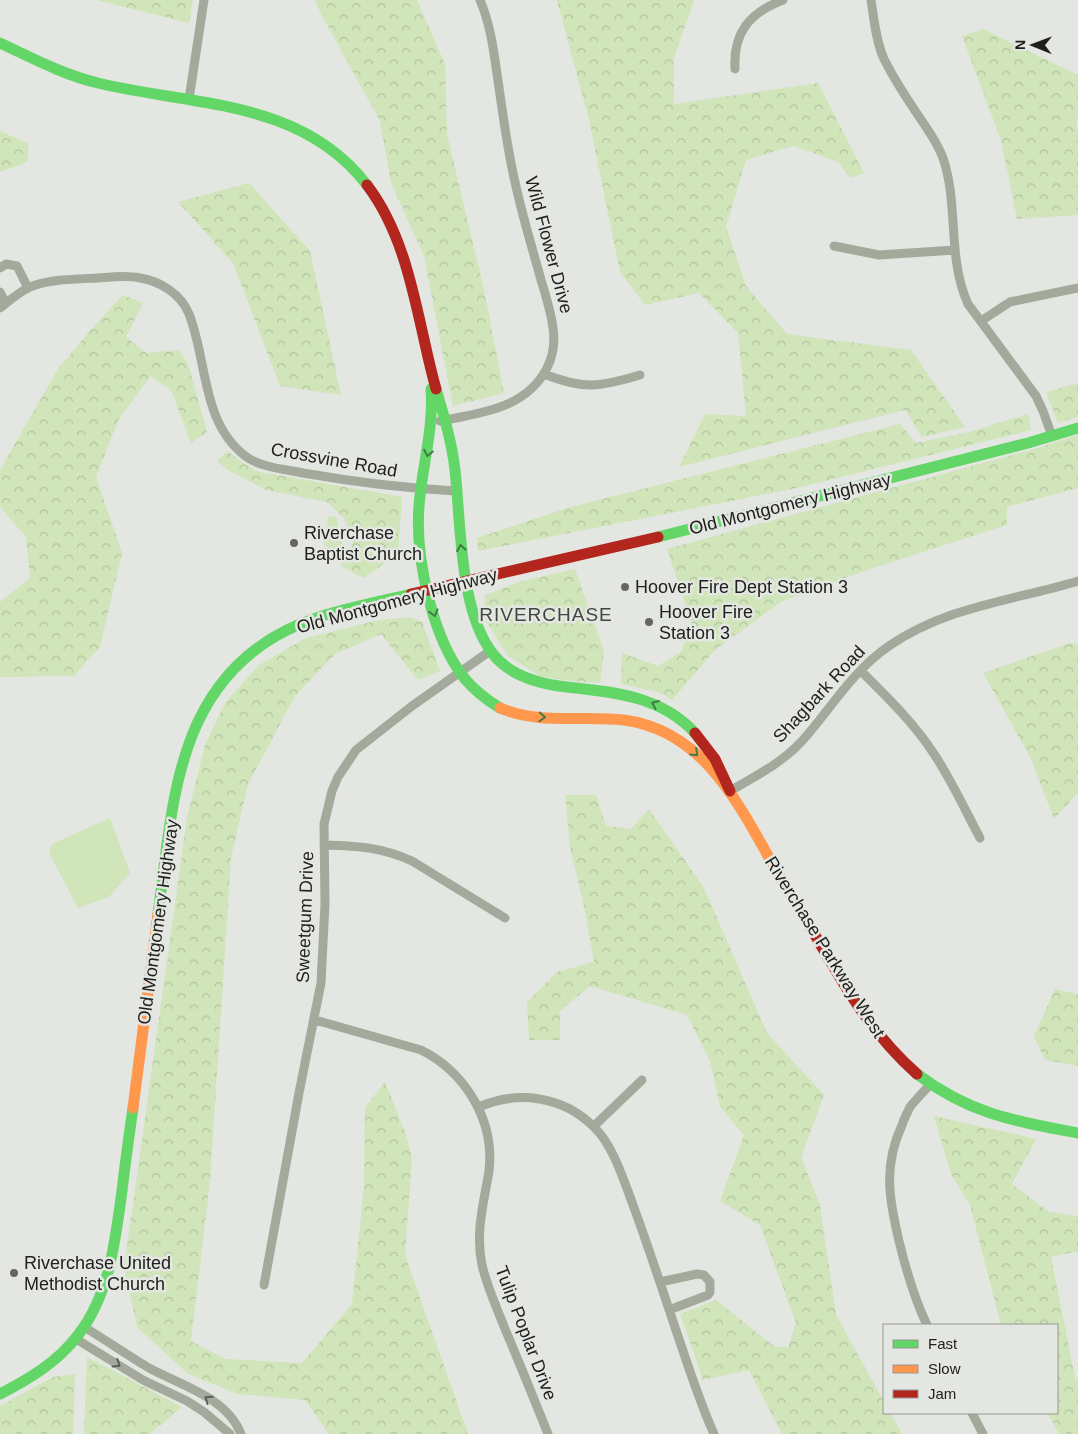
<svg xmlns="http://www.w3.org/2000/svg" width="1078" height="1434" font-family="Helvetica,sans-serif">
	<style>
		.green { fill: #d0e5b9 }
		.forest { fill: url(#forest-crowns) }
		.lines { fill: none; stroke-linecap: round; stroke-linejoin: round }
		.street { stroke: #a3aa9b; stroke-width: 9 }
		.fast { stroke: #63d668; stroke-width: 11 }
		.slow { stroke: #ff974d; stroke-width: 11 }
		.jam { stroke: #b3261e; stroke-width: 11 }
		.oneway { stroke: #427c44 }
		.oneway2 { stroke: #5b5f57 }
		.poi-dot { fill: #656663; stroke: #e4e7e1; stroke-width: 2 }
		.labels { text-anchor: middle; stroke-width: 5; stroke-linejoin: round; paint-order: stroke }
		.street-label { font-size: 18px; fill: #20211f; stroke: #e4e7e1 }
		.poi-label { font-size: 18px; fill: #20211f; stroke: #e4e7e1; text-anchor: start }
		.neighbourhood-label { font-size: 19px; letter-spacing: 1px; fill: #434541; stroke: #e4e7e1 }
	</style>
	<defs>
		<pattern id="forest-crowns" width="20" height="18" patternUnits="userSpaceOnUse" patternTransform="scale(1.25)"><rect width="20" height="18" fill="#d0e5b9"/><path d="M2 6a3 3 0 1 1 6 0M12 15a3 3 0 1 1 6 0" fill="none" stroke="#b2c49f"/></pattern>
	</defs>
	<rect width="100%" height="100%" fill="#e4e6e2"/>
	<!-- green -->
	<path class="green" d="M 329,516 L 336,517 L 345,553 L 333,555 L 331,549 L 324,545 L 321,535 L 319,535 L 318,531 L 326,528 Z
		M 110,818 L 130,873 L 109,897 L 78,908 L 49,853 L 52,844 Z"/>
	<!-- forest -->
	<path class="forest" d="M 97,0 L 193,0 L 189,23 Z
		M 315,0 L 417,0 L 445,64 L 447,134 L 484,290 L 504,393 L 453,406 L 424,256 L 391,183 L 380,121 L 321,14 Z
		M 557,0 L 694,0 L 674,58 L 674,104 L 818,83 L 864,173 L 850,178 L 838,162 L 793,146 L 746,160 L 726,227 L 746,286 L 787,334 L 911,350 L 965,427 L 922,437 L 905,410 L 679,467 L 705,414 L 746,416 L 738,333 L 699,293 L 645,305 L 620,272 L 589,120 Z
		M 983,29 L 1078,75 L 1078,118 L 1076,118 L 1078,129 L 1078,215 L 1017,219 L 1001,140 L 962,36 Z
		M 0,131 L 29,144 L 27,162 L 0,172 Z
		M 249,183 L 310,251 L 341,395 L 280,386 L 233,263 L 178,202 Z
		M 123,295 L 143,303 L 126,337 L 147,353 L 178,350 L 188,363 L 207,432 L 191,443 L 171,390 L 150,376 L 118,421 L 96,477 L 122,553 L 100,647 L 74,676 L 0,677 L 0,602 L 30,578 L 26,537 L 0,507 L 0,470 L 58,369 L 94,326 Z
		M 1078,383 L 1078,417 L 1058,423 L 1046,392 Z
		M 1028,414 L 1031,430 L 797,488 L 478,551 L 477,538 L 567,508 L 900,424 L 916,443 L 969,432 Z
		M 1078,435 L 1078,488 L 1007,507 L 1007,525 L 873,568 L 781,602 L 715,650 L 672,700 L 661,693 L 621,684 L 622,653 L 658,666 L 681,652 L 692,624 L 667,549 L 1031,450 Z
		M 227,451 L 255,471 L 402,497 L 398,554 L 364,578 L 341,566 L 354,541 L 344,518 L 327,502 L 266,490 L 228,470 L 217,461 Z
		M 575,569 L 604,651 L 600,683 L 571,681 L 540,676 L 508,656 L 484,618 L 485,595 L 518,582 Z
		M 409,617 L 422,622 L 440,671 L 418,680 L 381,634 L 335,654 L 295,696 L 248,784 L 231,858 L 210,1181 L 191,1341 L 225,1359 L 302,1363 L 352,1304 L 364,1186 L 365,1107 L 385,1082 L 406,1135 L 412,1158 L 405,1255 L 468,1434 L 329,1434 L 305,1400 L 238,1394 L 188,1374 L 137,1327 L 124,1268 L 187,818 L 205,745 L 225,703 L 259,665 L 306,638 L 379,620 Z
		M 1070,643 L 1078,644 L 1078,793 L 1054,819 L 1030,757 L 983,673 Z
		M 565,795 L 596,795 L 606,826 L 631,829 L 649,809 L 704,888 L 767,1033 L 824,1095 L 801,1157 L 820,1205 L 836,1315 L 884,1402 L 884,1413 L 890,1413 L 902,1434 L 782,1434 L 749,1370 L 703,1380 L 680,1314 L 716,1300 L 775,1347 L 788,1347 L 796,1323 L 760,1225 L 720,1201 L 744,1135 L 720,1107 L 710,1061 L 687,1015 L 590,986 L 560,1011 L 560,1040 L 529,1040 L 527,1002 L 557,972 L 594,962 L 585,911 L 570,847 Z
		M 1055,989 L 1078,994 L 1078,1066 L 1045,1060 L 1034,1036 Z
		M 934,1116 L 1036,1139 L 1012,1184 L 1049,1212 L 1078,1216 L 1078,1253 L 1074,1252 L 1051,1257 L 1075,1377 L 1078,1381 L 1078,1434 L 1059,1434 L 1048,1413 L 1057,1413 L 1057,1325 L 1001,1325 L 970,1205 L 951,1174 Z
		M 87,1357 L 182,1407 L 150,1434 L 84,1434 Z
		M 75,1374 L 73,1434 L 0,1434 L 0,1406 L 53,1377 Z"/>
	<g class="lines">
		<!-- street -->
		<path class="street" d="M 871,0 C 874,19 876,42 884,59 C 895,81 909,102 922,121 C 930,133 938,144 943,158 C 959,205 947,258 968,304 L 1036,396 L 1043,411 L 1052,436
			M 735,69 C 733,33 749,13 783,0
			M 189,99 L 204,0
			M 834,246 L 879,255 L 955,250
			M 0,268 L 6,264 L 17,266 L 28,288
			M 0,292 L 3,298 L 4,305
			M 0,308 C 9,301 18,293 28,288 C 46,279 78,279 98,278 C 112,277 126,275 140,278 C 160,281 181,294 189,314 C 208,362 201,425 248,458 C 264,468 285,469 303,473 C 354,482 405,488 456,491
			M 981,321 L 1010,302 L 1078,288
			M 544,374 C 584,390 600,387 640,375
			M 440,421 C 480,413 526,409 547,368 C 553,356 555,341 553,328 C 551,312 546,296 541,280 C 532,247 522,215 515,182 C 507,148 503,114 498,81 C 494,53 491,26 480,0
			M 861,671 C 887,697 914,723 934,754 C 952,781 965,810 980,838
			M 730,791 C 754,777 782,763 802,741 C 830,710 852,671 889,646 C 947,606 1012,601 1078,581
			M 324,845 C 358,846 381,847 412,861 L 505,918
			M 315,1020 L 421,1050 C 465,1072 495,1120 489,1171 C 484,1202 475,1232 482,1265 C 487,1287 497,1308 505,1329 C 520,1364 534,1399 548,1434
			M 479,1107 C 518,1090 563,1096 594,1127 C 613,1145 624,1181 633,1205 C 650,1251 665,1298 681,1345 C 691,1375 701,1405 714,1434
			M 594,1126 L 642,1080
			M 660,1282 L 697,1274 L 704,1275 L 710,1282 L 710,1292 L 708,1295 L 669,1310
			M 264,1285 L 299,1093 L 321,983 L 325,904 L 324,824 L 332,791 L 338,777 L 356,750 L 412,706 L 490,651
			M 927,1325 C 914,1298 906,1270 899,1241 C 889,1199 883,1166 902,1125 C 904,1119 907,1113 910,1107 C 916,1099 924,1092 930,1084
			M 84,1327 C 106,1340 127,1355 149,1368 C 180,1385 227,1397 241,1434
			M 76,1339 L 143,1380 L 187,1401 L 204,1412 L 230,1434
			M 972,1413 L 983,1434"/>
		<!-- fast -->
		<path class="fast" d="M 0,43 C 32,58 64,75 98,83 C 193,106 301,99 367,185
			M 431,389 C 434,429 422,466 419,506 C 415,557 432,638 465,679 C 475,691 487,700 500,708
			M 436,389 C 444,416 452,443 455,470 C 461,523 459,611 493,654 C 510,676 540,684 567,687 C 614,692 661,696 695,733
			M 658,537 L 1028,443 L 1078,428
			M 158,914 C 173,805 175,686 287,630 C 326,611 370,604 411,594
			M 917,1074 C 970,1114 1014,1121 1078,1133
			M 0,1394 C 29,1379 58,1362 78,1335 C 110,1294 115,1241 122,1191 C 125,1164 129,1136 133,1108"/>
		<!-- slow -->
		<path class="slow" d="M 500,708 C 540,725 582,715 624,720 C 699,730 734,795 767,854 C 780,878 794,900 808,923
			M 133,1108 L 158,914"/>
		<!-- jam -->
		<path class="jam" d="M 367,185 C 411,243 417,321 436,389
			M 411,594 L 658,537
			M 695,733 L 715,759 L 730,791
			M 808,923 C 840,978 868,1031 917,1074"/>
	</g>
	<!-- one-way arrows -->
	<defs><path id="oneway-chevron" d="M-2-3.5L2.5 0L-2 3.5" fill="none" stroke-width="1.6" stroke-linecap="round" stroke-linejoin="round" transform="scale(1.25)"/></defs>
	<g class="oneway">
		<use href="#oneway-chevron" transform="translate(428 453) rotate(101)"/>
		<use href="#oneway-chevron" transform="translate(461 548) rotate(-100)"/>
		<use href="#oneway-chevron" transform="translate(434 613) rotate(74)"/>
		<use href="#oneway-chevron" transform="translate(655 704) rotate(-157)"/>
		<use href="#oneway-chevron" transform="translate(542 717) rotate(3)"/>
		<use href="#oneway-chevron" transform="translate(695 753) rotate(43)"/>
	</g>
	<g class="oneway2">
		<use href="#oneway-chevron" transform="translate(117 1364) rotate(32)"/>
		<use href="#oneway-chevron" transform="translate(208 1399) rotate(-145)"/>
	</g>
	<!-- markers -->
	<g class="poi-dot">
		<circle cx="294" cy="543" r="5"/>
		<circle cx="625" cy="587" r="5"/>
		<circle cx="649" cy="622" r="5"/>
		<circle cx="14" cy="1273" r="5"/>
	</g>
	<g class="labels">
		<!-- street labels -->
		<g class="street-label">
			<text transform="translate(549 245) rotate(75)" y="6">Wild Flower Drive</text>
			<text transform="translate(334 460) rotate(10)" y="6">Crossvine Road</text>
			<text transform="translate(790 504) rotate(-14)" y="6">Old Montgomery Highway</text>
			<text transform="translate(397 601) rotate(-15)" y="6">Old Montgomery Highway</text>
			<text transform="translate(819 694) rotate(-47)" y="6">Shagbark Road</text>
			<text transform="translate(305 917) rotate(-88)" y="6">Sweetgum Drive</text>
			<text transform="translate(158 922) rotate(-82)" y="6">Old Montgomery Highway</text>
			<text transform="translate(825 947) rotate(58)" y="6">Riverchase Parkway West</text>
			<text transform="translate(526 1333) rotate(69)" y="6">Tulip Poplar Drive</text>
		</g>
		<!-- poi labels -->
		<g class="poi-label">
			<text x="304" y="539">Riverchase<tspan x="304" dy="21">Baptist Church</tspan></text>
			<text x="635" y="593">Hoover Fire Dept Station 3</text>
			<text x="659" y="618">Hoover Fire<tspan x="659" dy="21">Station 3</tspan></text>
			<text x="24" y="1269">Riverchase United<tspan x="24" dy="21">Methodist Church</tspan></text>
		</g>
		<!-- neighbourhood labels -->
		<g class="neighbourhood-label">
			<text x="546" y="621">RIVERCHASE</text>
		</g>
	</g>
	<!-- legend -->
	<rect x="883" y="1324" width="175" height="90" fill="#e4e7e1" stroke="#969893"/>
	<rect x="893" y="1340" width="25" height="8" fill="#63d668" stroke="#969893"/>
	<text x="928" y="1349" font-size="15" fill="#20211f">Fast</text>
	<rect x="893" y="1365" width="25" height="8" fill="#ff974d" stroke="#969893"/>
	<text x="928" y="1374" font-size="15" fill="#20211f">Slow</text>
	<rect x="893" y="1390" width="25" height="8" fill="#b3261e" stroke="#969893"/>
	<text x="928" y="1399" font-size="15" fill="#20211f">Jam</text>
	<!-- north arrow -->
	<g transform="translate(1033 45) rotate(271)" stroke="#e4e7e1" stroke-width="4" paint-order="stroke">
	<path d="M0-4L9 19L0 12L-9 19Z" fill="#20211f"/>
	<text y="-8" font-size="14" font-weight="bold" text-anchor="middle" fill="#20211f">N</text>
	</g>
</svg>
